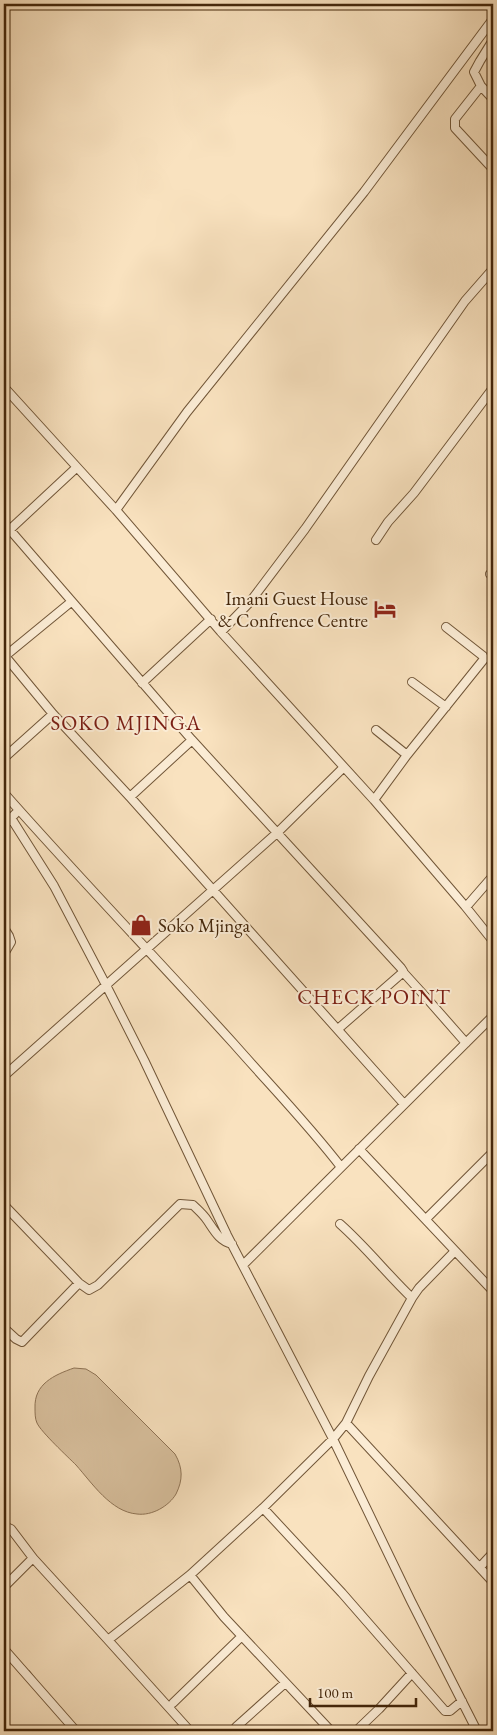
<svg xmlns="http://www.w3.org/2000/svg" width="497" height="1735" font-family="'EB Garamond',serif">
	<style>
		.green { fill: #dac2a0; stroke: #8f7456 }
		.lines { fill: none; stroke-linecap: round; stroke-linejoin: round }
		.stream { stroke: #8b7152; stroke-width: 2 }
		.minor-casing { stroke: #715638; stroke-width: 10 }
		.minor { stroke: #fbecd5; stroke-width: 8 }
		.labels { text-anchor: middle; stroke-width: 4; stroke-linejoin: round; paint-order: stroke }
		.poi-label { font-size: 19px; fill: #44270b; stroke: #fbecd5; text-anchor: end }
		.quarter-label { font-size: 21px; letter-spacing: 1px; fill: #7a1f14; stroke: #fbecd5 }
	</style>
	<rect width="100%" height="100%" fill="#f9e2bf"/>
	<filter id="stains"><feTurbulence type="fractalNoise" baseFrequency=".004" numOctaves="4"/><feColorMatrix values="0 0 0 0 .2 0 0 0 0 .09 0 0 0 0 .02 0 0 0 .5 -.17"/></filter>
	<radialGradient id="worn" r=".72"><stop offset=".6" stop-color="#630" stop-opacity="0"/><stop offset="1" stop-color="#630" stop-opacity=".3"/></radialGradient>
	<!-- green -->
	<path class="green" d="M 74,1368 L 86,1369 L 96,1375 L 175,1454 C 183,1468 183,1480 176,1494 C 169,1506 152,1516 137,1514 C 111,1512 92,1483 76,1465 C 68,1457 41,1432 37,1423 C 35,1419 35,1413 35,1408 C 34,1384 54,1375 74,1368 Z"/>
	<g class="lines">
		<!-- stream -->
		<path class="stream" d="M 29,1671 L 35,1679"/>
		<!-- minor casing -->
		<g class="minor-casing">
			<path id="minor" d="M 493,40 L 480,61 L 474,72 L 481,86 L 493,99
				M 481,86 L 455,119 L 455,128 L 493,169
				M 4,387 L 116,510 L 221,632 L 374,800 L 465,906 L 493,941
				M 116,510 L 187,412 L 364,192 L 493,19
				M 4,523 L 192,740 L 401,968 L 403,971 L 401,974 L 338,1029
				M 4,535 L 76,468
				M 376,540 L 388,522 L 414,493 L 493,388
				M 490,574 L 493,576
				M 221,632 L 250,602 L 305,529 L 465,301 L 493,269
				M 5,656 L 53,714 L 130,797 L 404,1104
				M 4,657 L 71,602
				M 412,682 L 446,707
				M 142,683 L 211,619
				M 376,730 L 407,755
				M 4,758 L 53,714
				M 4,793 C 79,878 158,960 234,1044 C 270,1085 308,1124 341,1167
				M 130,797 L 192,740
				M 374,800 L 407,755 L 484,659 L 483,656 L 446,627
				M 11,818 L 54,886 L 106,985 L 144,1060 L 227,1235 L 333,1439 L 411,1601 L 477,1731
				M 4,825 L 15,814
				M 466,907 L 493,876
				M 4,928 L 9,936 L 11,942 L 4,954
				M 403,972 L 423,994 L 466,1043
				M 4,1076 L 278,832 L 343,768
				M 359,1149 L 493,1291
				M 4,1205 L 79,1283 L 89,1290 L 98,1285 L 180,1204 L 193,1205 C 198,1210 203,1214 207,1220 C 214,1230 219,1241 232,1244
				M 426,1219 L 493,1152
				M 340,1224 C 366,1247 387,1274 412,1298
				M 243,1265 L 493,1016
				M 4,1328 L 16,1339 L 22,1342 L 79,1283
				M 346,1423 L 493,1582
				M 263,1508 L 342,1593 L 445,1711 L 450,1711 L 462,1701
				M 4,1526 L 11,1529 L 33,1558 L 108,1640 L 190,1575 L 263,1508 L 333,1439 L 346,1423 L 369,1376 L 412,1298 L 419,1288 L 455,1251
				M 480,1567 L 493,1553
				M 190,1575 L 224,1617 L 331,1731
				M 4,1587 L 33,1558
				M 108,1640 L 190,1731
				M 4,1649 L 76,1731
				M 173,1703 L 242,1636
				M 236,1727 L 285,1683
				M 356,1731 L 379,1709 L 412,1673"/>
		</g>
		<!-- minor -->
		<use href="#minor" class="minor"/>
	</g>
	<!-- icons -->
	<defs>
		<g id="hotel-bare" transform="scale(1.725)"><path d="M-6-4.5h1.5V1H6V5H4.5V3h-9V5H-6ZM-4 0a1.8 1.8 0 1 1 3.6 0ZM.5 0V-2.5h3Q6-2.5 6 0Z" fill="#8f2418" stroke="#fbecd5" stroke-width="2.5" paint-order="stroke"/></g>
		<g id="shop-bare" transform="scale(1.725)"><path d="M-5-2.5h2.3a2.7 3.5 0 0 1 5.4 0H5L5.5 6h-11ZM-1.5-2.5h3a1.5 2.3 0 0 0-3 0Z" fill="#8f2418" stroke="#fbecd5" stroke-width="2.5" paint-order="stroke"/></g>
	</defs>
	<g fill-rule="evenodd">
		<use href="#hotel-bare" x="385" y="609"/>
		<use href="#shop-bare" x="141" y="925"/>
	</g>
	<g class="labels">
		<!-- poi labels -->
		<g class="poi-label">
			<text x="368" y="605">Imani Guest House<tspan x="368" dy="22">&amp; Confrence Centre</tspan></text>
			<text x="158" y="932" text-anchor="start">Soko Mjinga</text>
		</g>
		<!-- quarter labels -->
		<g class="quarter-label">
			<text x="126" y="730">SOKO MJINGA</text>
			<text x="374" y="1004">CHECK POINT</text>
		</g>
	</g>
	<!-- margin -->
	<rect width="497" height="1735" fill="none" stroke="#f9e2bf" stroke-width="20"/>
	<rect x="5" y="5" width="487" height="1725" fill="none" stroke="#44270b" stroke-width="2.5"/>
	<rect x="10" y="10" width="477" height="1715" fill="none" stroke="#44270b"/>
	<!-- scale -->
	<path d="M310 1698v8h106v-8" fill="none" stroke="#44270b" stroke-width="2.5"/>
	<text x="317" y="1698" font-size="15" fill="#44270b" stroke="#fbecd5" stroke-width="4" paint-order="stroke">100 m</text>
	<rect width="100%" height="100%" filter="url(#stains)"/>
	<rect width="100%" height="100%" fill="url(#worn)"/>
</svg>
